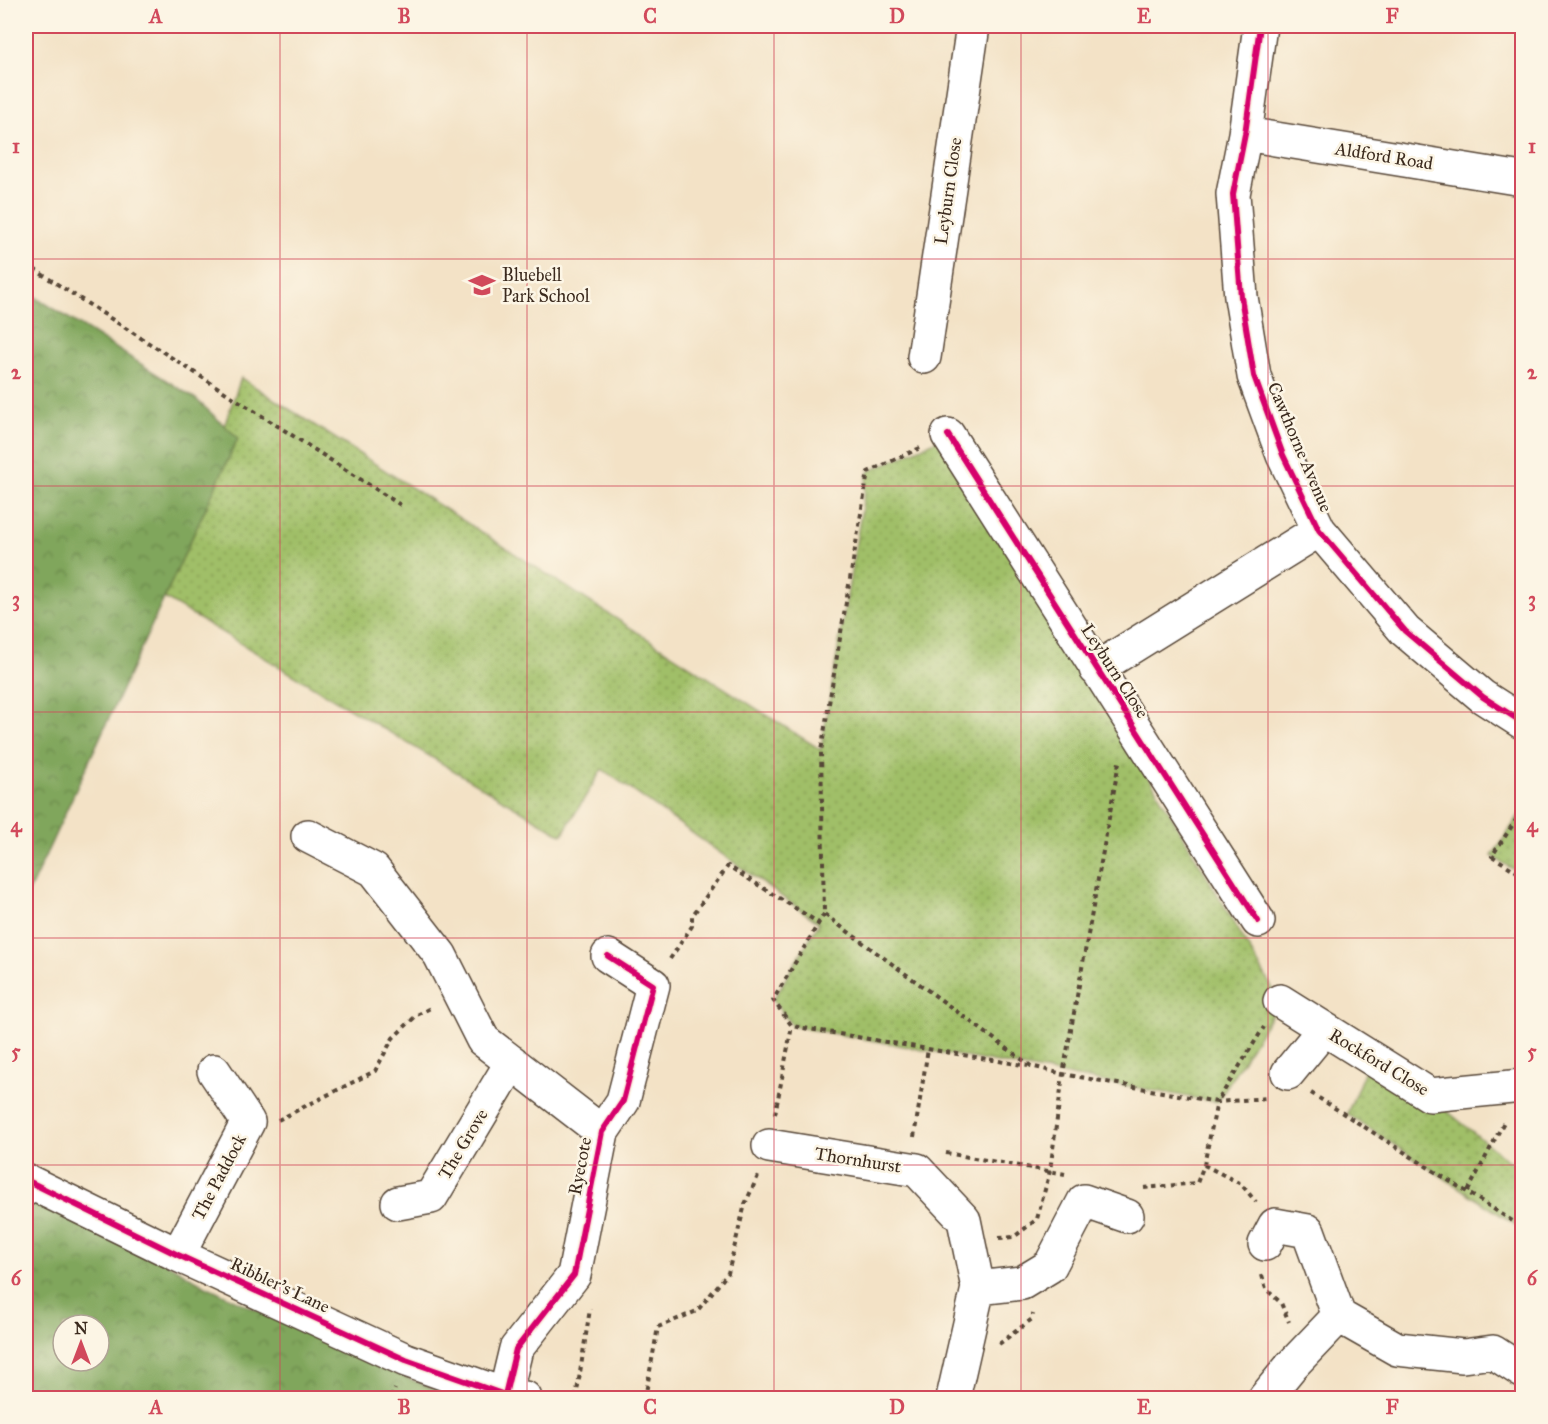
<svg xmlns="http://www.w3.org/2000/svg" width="1548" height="1424" font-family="'IM FELL Great Primer',serif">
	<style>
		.grass { fill: url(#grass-dots); stroke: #6e7442; stroke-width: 1.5 }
		.forest { fill: url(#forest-crowns); stroke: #5e683d; stroke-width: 1.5; fill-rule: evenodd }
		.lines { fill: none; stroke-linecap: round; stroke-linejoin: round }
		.minor-casing { stroke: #574637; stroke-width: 36 }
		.path { stroke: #574637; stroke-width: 4; stroke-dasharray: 4.5 4.5; stroke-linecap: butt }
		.minor { stroke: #fff; stroke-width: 33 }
		.cycleway-casing { stroke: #fcf5e5; stroke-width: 10 }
		.cycleway { stroke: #d6006c; stroke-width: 6 }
		.grid { fill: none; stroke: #d1495b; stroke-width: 1.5; stroke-opacity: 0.55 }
		.labels { text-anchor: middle; stroke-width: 5; stroke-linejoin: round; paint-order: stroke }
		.street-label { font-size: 18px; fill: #3b2a1e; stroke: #fcf5e5 }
		.poi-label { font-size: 18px; fill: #3b2a1e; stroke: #fcf5e5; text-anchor: start }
		.neatline { fill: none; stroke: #d1495b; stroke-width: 2 }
		.grid-label { font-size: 20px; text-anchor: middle; font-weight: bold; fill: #d1495b }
	</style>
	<defs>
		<pattern id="grass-dots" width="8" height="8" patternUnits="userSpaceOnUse" patternTransform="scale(1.5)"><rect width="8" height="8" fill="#a0bf67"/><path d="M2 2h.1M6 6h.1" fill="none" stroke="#849b54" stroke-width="1.8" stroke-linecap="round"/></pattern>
		<pattern id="forest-crowns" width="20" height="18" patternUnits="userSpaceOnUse" patternTransform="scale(1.5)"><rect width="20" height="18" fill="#80a65c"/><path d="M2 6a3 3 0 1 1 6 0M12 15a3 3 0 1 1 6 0" fill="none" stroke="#6a874b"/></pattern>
	</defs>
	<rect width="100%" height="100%" fill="#fcf5e5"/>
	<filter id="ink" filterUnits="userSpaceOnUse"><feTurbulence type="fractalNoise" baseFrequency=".0167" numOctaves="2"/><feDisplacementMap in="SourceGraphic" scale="12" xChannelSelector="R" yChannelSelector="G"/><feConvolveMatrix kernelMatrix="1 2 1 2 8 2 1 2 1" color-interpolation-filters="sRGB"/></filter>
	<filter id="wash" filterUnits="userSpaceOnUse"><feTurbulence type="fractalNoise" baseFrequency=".008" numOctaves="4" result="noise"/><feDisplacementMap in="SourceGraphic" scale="24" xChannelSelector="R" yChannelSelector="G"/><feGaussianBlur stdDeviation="1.35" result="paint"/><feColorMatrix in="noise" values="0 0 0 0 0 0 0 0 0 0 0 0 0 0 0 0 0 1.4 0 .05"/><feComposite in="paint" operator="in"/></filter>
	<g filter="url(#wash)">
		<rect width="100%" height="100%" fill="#f3e2c6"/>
		<!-- grass -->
		<path class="grass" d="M 241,378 L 821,750 L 868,472 L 948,435 L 1280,1001 L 1217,1102 L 792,1026 L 773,1000 L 819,923 L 602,769 L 562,835 L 164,598 Z
			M 1522,811 L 1522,875 L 1492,856 Z
			M 1370,1058 L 1425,1093 L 1522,1172 L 1522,1229 L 1347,1114 Z"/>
		<!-- forest -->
		<path class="forest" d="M 26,291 L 196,399 L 238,438 L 26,898 Z
			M 26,1181 L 206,1286 L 359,1358 L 456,1398 L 26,1398 ZM 63,1325 L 99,1325 L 99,1361 L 63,1361 Z"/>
	</g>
	<g filter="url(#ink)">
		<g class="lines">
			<!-- minor casing -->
			<g class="minor-casing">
				<path id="minor" d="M 1260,26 L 1245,134 L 1233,194 L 1241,297 L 1254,376 L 1283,455 L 1319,530 L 1405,631 L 1483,697 L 1522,722
					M 1245,134 L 1522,179
					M 924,357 L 973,26
					M 948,435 L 1258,921
					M 1096,669 L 1319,530
					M 308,836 L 374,870 L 440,955 L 483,1040 L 602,1132
					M 1280,1001 L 1430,1095 L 1522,1086
					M 1288,1073 L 1324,1029
					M 769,1146 L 917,1170 L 964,1220 L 978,1288 L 953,1398
					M 26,1189 L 29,1182 L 178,1255 L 406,1360 L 505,1395 L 525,1398
					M 398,1203 L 431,1197 L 512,1062
					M 1265,1244 L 1275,1225 L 1308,1231 L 1339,1316
					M 178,1255 L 248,1122 L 214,1071
					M 978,1288 L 1022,1283 L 1050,1266 L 1084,1201 L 1127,1216
					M 505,1395 L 516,1349 L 574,1275 L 602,1132 L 623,1101 L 653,985 L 608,956
					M 1265,1398 L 1292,1365 L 1339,1316 L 1397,1349 L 1463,1356 L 1493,1352 L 1522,1371"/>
			</g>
			<!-- path -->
			<path class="path" d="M 26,264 L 402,506
				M 920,448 L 868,472 L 821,751 L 824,914 L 1031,1066 L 1063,1074 L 1217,1102 L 1264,1027
				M 1522,811 L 1492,856 L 1522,875
				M 824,914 L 773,1000 L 792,1026 L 1028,1066
				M 670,959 L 692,926 L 692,916 L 728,866 L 819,923
				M 1311,1093 L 1522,1227
				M 775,1114 L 792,1026
				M 278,1120 L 375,1071 L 393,1038 L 417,1015 L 432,1007
				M 914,1137 L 928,1049
				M 946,1153 L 1065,1174
				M 1204,1165 L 1241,1184 L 1256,1202
				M 1144,1188 L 1197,1183 L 1204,1165 L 1217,1102 L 1268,1098
				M 1468,1191 L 1505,1120
				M 999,1238 L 1014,1237 L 1037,1219 L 1050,1171 L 1063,1074 L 1119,762
				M 1262,1275 L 1266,1289 L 1281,1303 L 1289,1322
				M 999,1344 L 1032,1319 L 1033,1314
				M 391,1398 L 395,1389
				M 576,1398 L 590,1309
				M 645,1398 L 658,1327 L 697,1311 L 728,1273 L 745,1204 L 758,1176"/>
			<!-- minor -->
			<use href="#minor" class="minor"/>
			<!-- cycleway casing -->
			<g class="cycleway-casing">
				<path id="cycleway" d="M 1260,26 L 1245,134 L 1233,194 L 1241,297 L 1254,376 L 1283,455 L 1319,530 L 1405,631 L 1483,697 L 1522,722
					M 948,435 L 1258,921
					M 26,1180 L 178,1255 L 406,1360 L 505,1395 L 525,1398
					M 505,1395 L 516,1349 L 574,1275 L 602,1132 L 623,1101 L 653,985 L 608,956"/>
			</g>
			<!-- cycleway -->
			<use href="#cycleway" class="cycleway"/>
		</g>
	</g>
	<!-- grid -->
	<path class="grid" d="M 280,26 L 280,1398M 527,26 L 527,1398M 774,26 L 774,1398M 1021,26 L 1021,1398M 1268,26 L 1268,1398M 26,259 L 1522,259M 26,486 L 1522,486M 26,712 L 1522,712M 26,938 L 1522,938M 26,1165 L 1522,1165"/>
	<!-- icons -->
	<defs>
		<g id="school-bare" transform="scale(2.07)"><path d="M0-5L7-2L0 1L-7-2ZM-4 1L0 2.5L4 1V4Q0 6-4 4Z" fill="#d1495b" stroke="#fcf5e5" stroke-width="2.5" paint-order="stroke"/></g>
	</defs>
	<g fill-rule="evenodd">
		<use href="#school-bare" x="482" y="285"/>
	</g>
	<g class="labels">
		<!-- street labels -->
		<g class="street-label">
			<text transform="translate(1384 156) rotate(9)" y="6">Aldford Road</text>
			<text transform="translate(948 191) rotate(-82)" y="6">Leyburn Close</text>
			<text transform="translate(1300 447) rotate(67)" y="6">Cawthorne Avenue</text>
			<text transform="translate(1115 671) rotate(57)" y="6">Leyburn Close</text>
			<text transform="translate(1379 1062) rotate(31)" y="6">Rockford Close</text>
			<text transform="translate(463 1144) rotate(-59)" y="6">The Grove</text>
			<text transform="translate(858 1160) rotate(9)" y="6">Thornhurst</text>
			<text transform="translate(580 1166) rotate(-79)" y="6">Ryecote</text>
			<text transform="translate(219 1177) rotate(-62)" y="6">The Paddock</text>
			<text transform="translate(280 1285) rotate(25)" y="6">Ribbler's Lane</text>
		</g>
		<!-- poi labels -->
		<g class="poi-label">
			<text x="502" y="281">Bluebell<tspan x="502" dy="21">Park School</tspan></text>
		</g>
	</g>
	<!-- margin -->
	<rect width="1548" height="1424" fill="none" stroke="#fcf5e5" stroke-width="66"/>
	<!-- north arrow -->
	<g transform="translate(81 1343)"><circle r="28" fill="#fcf5e5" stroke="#afa495" stroke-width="1.5"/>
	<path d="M0-4.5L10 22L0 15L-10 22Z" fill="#d1495b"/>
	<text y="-9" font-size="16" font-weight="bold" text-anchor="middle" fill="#3b2a1e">N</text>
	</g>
	<rect x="33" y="33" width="1482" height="1358" class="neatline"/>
	<g class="grid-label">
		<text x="156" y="23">A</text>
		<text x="404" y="23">B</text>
		<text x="650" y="23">C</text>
		<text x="897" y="23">D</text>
		<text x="1144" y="23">E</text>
		<text x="1392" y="23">F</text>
		<text x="16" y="153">1</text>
		<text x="1532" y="153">1</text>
		<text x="16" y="379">2</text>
		<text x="1532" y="379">2</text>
		<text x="16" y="606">3</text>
		<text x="1532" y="606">3</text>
		<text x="16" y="832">4</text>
		<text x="1532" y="832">4</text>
		<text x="16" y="1058">5</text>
		<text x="1532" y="1058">5</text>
		<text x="16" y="1285">6</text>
		<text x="1532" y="1285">6</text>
		<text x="156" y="1414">A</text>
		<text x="404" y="1414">B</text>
		<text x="650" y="1414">C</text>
		<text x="897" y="1414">D</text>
		<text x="1144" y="1414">E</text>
		<text x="1392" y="1414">F</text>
	</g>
</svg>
